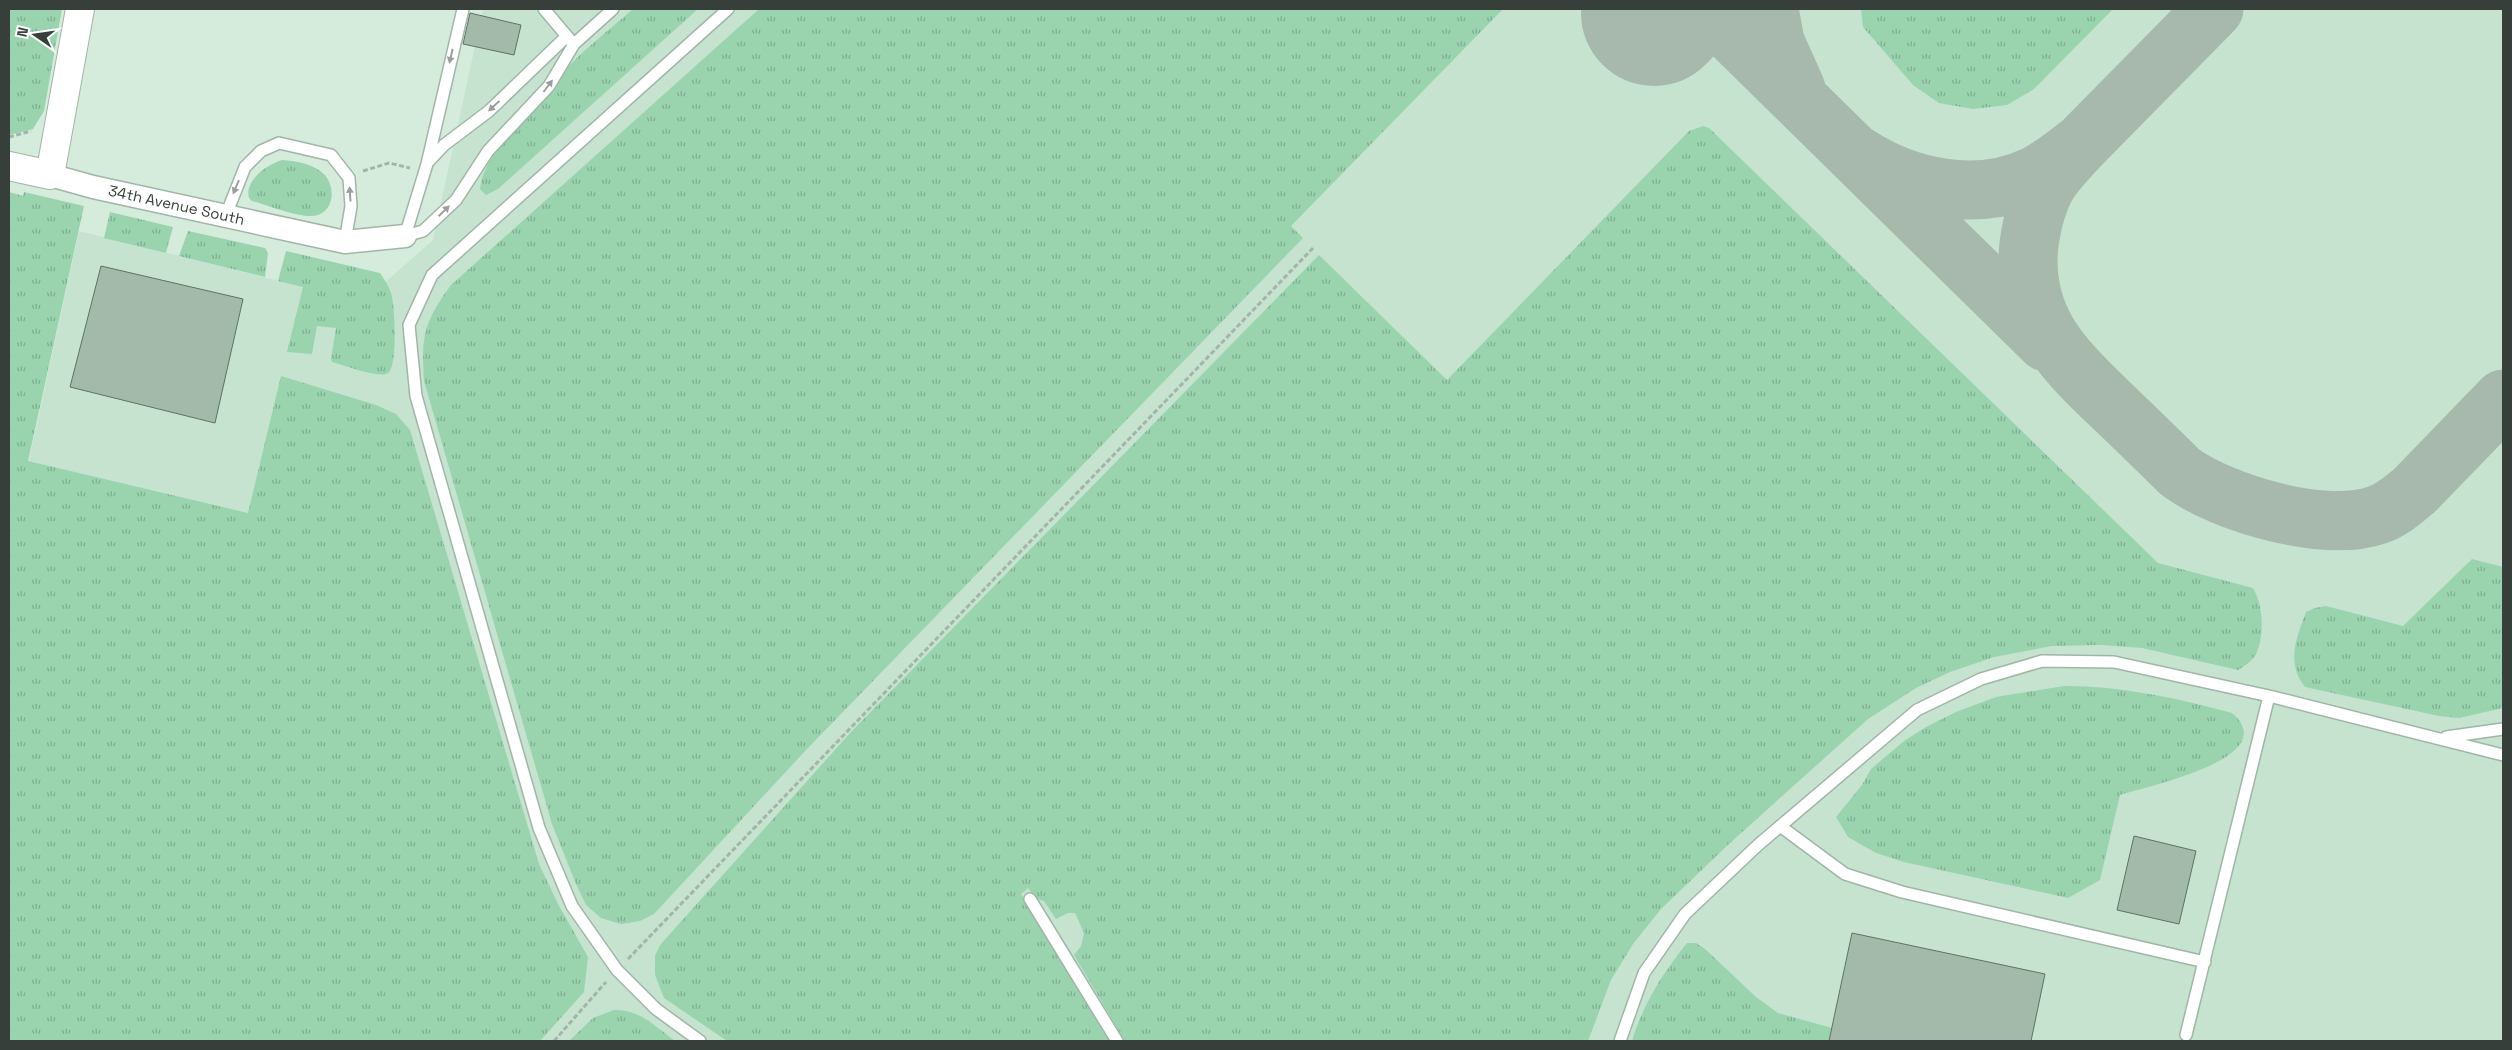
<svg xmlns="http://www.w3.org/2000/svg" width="2512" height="1050" font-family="'Space Grotesk',sans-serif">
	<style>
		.built { fill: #c5e3cf }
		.grass { fill: url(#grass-tufts) }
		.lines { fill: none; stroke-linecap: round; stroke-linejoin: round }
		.taxiway { stroke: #a6b9ac; stroke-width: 59 }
		.runway { stroke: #a6b9ac; stroke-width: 146 }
		.building { fill: #a3b9aa; stroke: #5d7265 }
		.service-casing { stroke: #a0b6a7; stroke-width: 14 }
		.minor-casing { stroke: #a0b6a7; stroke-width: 25 }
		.tertiary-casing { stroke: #a0b6a7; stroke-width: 30 }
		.path { stroke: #a2b5a8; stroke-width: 3; stroke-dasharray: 5 2.5; stroke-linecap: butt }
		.service { stroke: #fff; stroke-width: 11 }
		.minor { stroke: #fff; stroke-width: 22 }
		.tertiary { stroke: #fff; stroke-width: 28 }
		.oneway { fill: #9a9f9c }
		.labels { text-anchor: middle; stroke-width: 4; stroke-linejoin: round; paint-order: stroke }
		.street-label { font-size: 15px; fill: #363f39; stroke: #fff }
	</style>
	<defs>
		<pattern id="grass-tufts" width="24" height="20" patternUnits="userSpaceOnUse" patternTransform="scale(1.25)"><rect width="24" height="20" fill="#99d4af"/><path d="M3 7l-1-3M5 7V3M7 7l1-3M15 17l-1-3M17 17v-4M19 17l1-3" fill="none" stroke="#7ead8f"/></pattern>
	</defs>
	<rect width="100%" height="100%" fill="#d5ecdc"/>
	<!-- built -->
	<path class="built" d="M 483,9 L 2503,9 L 2503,1041 L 9,1041 L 9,551 L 79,231 L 363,302 L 433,240 Z"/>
	<!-- grass -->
	<path class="grass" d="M 9,9 L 62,9 L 44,111 L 33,129 L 9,135 Z
		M 633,9 L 698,9 L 498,189 L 486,195 L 480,189 C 484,153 519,128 541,103 C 548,95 553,85 559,77 C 580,52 608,31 633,9 Z
		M 759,9 L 1503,9 L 1291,226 L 1303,238 L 806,750 L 654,914 L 640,921 L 621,924 L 601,918 L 586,905 L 576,884 L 552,824 L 424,381 C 421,336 424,322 451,285 Z
		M 1861,9 L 2113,9 L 2034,89 L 2007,105 L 1973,109 L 1939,103 L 1913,85 L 1863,27 Z
		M 1703,126 L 1709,128 L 2158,563 L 2253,588 C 2263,605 2265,635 2256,654 C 2252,661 2245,666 2238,670 L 2142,648 L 2102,645 L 2052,646 L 1994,657 L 1950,672 L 1916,688 L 1868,719 L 1730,843 L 1661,909 L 1633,944 L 1611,980 L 1588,1041 L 1125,1041 L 1074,955 L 1081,946 L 1084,933 L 1075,913 L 1068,913 L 1056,919 L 1044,901 L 1037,899 L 1028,888 L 1021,894 L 1110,1041 L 727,1041 L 664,998 L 655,975 L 655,956 L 660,945 L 851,732 L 1319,255 L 1447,380 L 1689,131 Z
		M 282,160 C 297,161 314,164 325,175 C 337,190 333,215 312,216 C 296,217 267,205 252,201 L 249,198 C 244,180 268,164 282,160 Z
		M 9,192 L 23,196 L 24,192 L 84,206 L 28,461 L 248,513 L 281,376 L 376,405 L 396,414 L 410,430 L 539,864 L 558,904 L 588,957 L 584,992 L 540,1041 L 9,1041 Z
		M 110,212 L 173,227 L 166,253 L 104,238 Z
		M 188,231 L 265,248 L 268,253 L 265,277 L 179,256 Z
		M 286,251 L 380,273 C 384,279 389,286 391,293 C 395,305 398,366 388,373 C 379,379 344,365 332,362 L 331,359 L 336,328 L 317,326 L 312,354 L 287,352 L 303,287 L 278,281 Z
		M 2472,559 L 2503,567 L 2503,708 L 2459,718 L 2439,716 L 2305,687 C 2286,663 2296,639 2306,612 L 2315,608 L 2326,606 L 2403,626 Z
		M 2064,686 C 2122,686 2176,698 2232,713 C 2285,758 2144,787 2120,795 L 2100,880 L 2068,898 L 1904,862 L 1876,853 L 1848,837 L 1836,817 L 1862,785 L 1871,769 L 1904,741 L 1926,727 L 1956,712 L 1996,697 Z
		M 1687,943 L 1696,943 L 1705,949 L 1756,997 L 1778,1013 L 1832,1028 L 1829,1041 L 1632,1041 C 1643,1004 1663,973 1687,943 Z
		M 614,1010 C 639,1009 656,1027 675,1041 L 569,1041 L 593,1018 Z"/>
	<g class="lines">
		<!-- taxiway -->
		<path class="taxiway" d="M 1707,9 L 2046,342
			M 1769,9 L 1775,42 L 1796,89
			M 2083,142 L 2214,9
			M 1857,155 C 1909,189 1978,203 2036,175 C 2053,166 2068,154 2083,142 C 2071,155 2058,168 2048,183 C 2037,201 2032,223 2029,244 C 2021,317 2061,357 2109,403 C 2133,426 2157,449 2180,472 C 2224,504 2325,533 2377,515 C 2392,510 2403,500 2415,490 L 2503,399"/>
		<!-- runway -->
		<path class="runway" d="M 1654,13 L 1658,9"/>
	</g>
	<!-- building -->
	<path class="building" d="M 470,13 L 521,25 L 514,55 L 463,44 Z
		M 101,266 L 243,299 L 215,423 L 70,387 Z
		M 2134,836 L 2196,851 L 2179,924 L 2117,910 Z
		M 1852,933 L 2045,974 L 2031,1041 L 1829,1041 Z"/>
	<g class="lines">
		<!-- service casing -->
		<g class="service-casing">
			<path id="service" d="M 544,9 L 571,41
				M 428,162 L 444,145 L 489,111 L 567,36
				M 226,215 L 245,167 L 261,151 L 279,143 L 331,155 L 349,178 L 351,206 L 345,242
				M 405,236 L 423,231 L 456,200 L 488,151 L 549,86 L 574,44 L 613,9
				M 405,236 L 427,164 L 463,9
				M 2446,737 L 2503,729
				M 1780,826 L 1845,874 L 1902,892 L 2205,962
				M 1030,899 L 1117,1041
				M 2186,1035 L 2269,696
				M 700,1041 L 656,1009 L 617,970 L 572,906 L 539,828 L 416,396 L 409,325 L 432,275 L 728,9
				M 1620,1041 L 1644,973 L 1685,914 L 1758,845 L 1917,710 L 1981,679 L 2042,661 L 2114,662 L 2269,696 L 2503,755"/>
		</g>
		<!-- minor casing -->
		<g class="minor-casing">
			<g id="minor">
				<path id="s1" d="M 50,175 L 93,187 L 345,242 L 405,236"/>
			</g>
		</g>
		<!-- tertiary casing -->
		<g class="tertiary-casing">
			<path id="tertiary" d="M 9,166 L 50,175 L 80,9"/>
		</g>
		<!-- path -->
		<path class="path" d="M 9,137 L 31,131
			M 363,171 L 389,163 L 410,168
			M 628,959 L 1313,248
			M 554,1041 L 606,982"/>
		<!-- service -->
		<use href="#service" class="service"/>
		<!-- minor -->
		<use href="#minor" class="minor"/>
		<!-- tertiary -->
		<use href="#tertiary" class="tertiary"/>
	</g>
	<!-- one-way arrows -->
	<defs><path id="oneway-solid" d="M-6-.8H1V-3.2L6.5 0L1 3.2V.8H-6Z" transform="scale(1.25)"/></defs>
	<g class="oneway">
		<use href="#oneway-solid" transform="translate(451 56) rotate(103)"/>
		<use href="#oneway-solid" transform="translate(548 86) rotate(-53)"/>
		<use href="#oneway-solid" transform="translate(494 106) rotate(137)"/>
		<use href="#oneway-solid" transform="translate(236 187) rotate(113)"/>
		<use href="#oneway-solid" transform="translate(350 194) rotate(-94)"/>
		<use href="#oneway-solid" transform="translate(444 211) rotate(-44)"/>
	</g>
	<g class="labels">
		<!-- street labels -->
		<g class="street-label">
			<text dy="5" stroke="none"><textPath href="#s1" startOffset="130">34th Avenue South</textPath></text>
		</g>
	</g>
	<!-- border -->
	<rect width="2512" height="1050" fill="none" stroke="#363f39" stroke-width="20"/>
	<!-- north arrow -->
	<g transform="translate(35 35) rotate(283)" stroke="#ffffff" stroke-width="4" paint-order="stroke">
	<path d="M0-4L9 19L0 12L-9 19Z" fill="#363f39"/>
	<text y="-8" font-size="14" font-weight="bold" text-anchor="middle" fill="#363f39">N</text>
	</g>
</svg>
